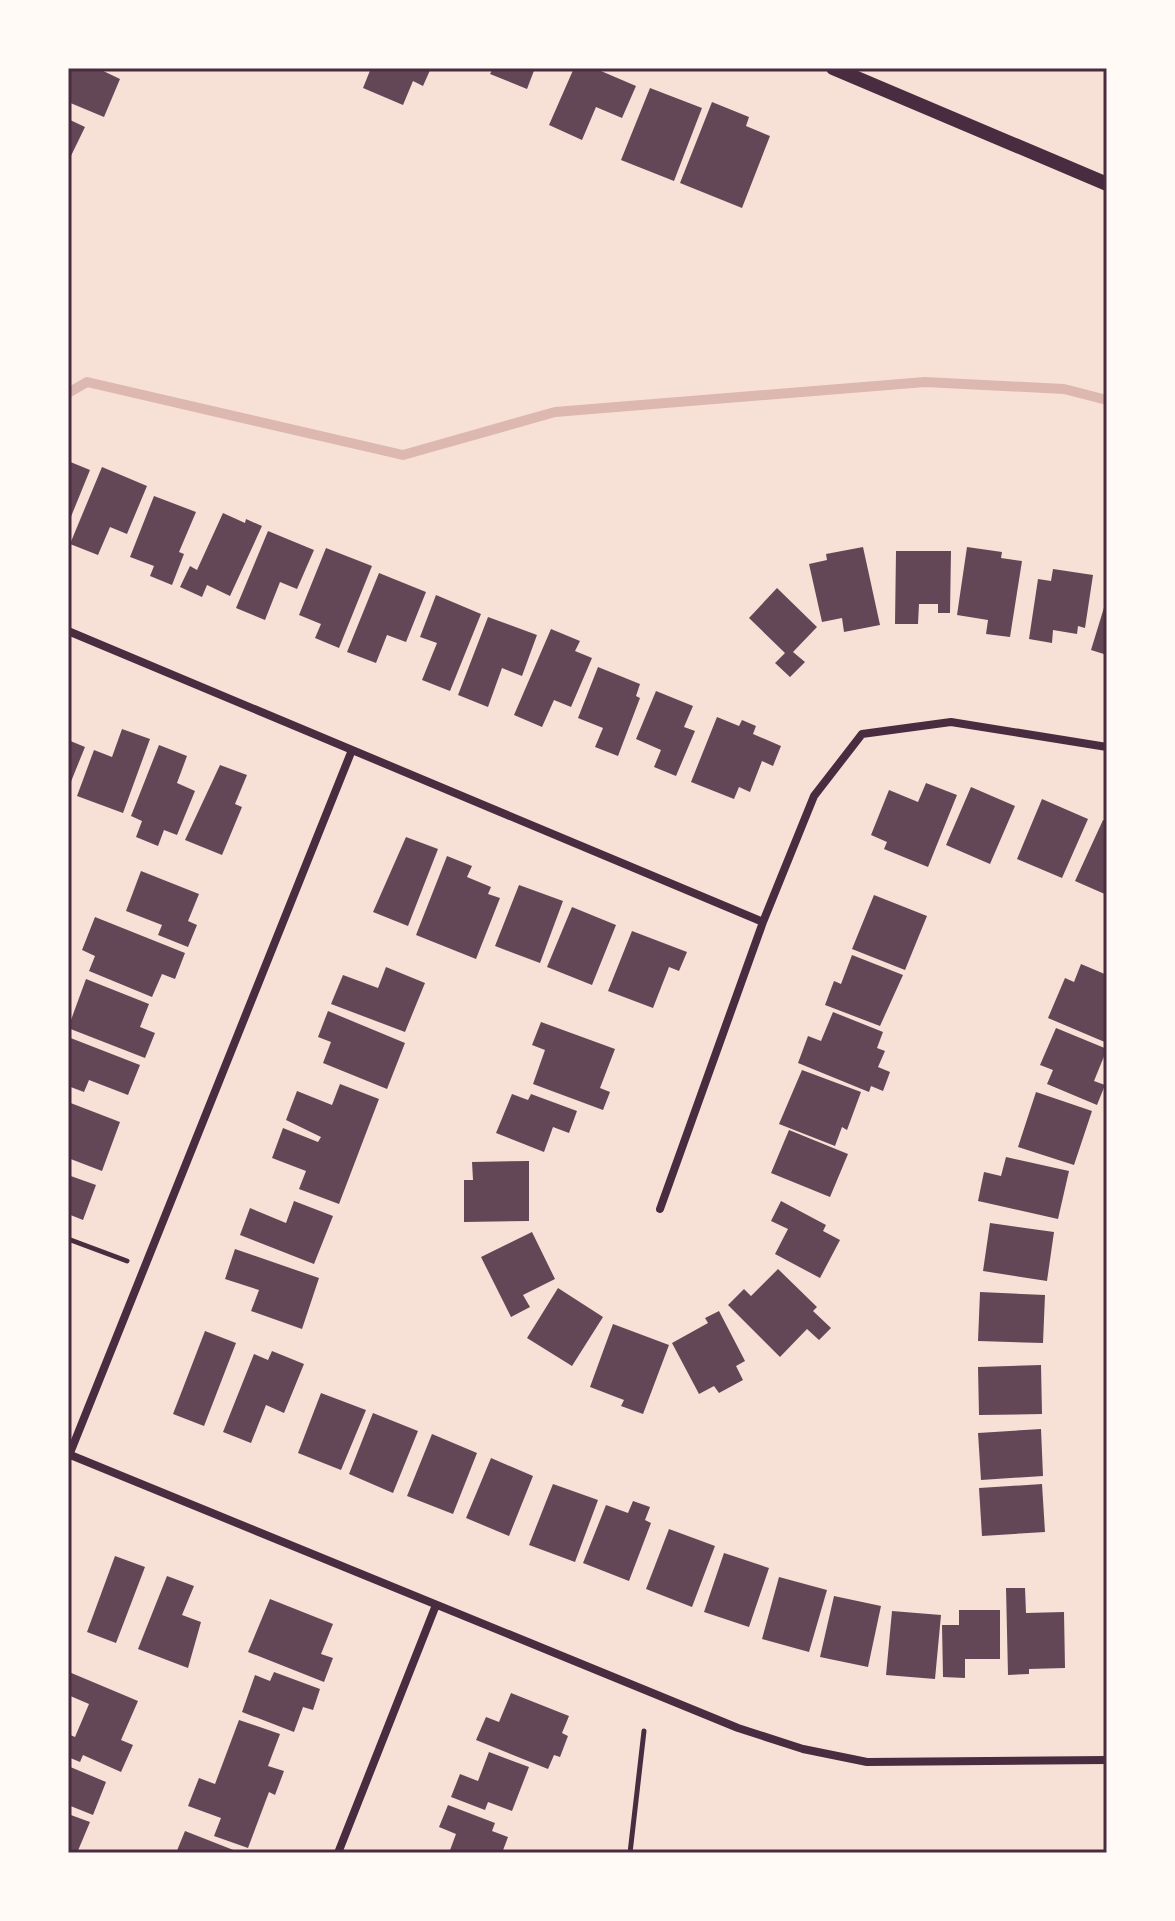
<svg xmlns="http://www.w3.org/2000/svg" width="1175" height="1921" font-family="'Fira Sans',sans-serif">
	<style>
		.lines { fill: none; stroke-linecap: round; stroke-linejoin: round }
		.stream { stroke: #dcb8b0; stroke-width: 10 }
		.building { fill: #644757 }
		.path { stroke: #4a2c40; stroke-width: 5 }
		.minor { stroke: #4a2c40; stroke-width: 8 }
		.tertiary { stroke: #4a2c40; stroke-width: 14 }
		.neatline { fill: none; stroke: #4a2c40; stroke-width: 3 }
	</style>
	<rect width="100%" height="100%" fill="#f7e1d7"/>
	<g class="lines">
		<!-- stream -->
		<path class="stream" d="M 68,393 L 87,382 L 403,455 L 555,412 L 925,382 L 1064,389 L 1107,400"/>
	</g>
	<!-- building -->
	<path class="building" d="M 68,68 L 97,68 L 120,79 L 104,117 L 68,102 Z
		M 371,68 L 431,68 L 423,86 L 413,81 L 403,105 L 363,88 Z
		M 493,68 L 535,68 L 527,89 L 490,74 Z
		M 574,68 L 594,68 L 636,86 L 622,118 L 596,107 L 582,140 L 549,125 Z
		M 650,88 L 702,108 L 674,181 L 621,160 Z
		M 712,102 L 749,117 L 746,126 L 770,136 L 742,208 L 680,183 Z
		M 68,119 L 85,127 L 68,162 Z
		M 68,461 L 90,470 L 68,524 Z
		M 102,467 L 147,486 L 127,534 L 110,527 L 98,555 L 70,544 Z
		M 154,496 L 196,512 L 179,552 L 184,554 L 172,585 L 150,576 L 154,566 L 130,557 Z
		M 223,513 L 245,523 L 246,519 L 262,526 L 230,596 L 207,585 L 202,597 L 180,587 L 190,566 L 197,570 Z
		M 268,531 L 314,550 L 297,589 L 280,582 L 265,620 L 236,608 Z
		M 863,547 L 880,625 L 844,632 L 842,618 L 822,622 L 809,564 L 827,560 L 826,554 Z
		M 967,547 L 1002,552 L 1001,558 L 1022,561 L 1010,637 L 986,634 L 988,620 L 957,615 Z
		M 326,548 L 372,566 L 339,648 L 315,638 L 321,624 L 299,615 Z
		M 896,551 L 951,551 L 950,613 L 938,613 L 938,604 L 919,604 L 918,624 L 895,624 Z
		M 1053,569 L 1093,575 L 1085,628 L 1078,626 L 1077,634 L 1053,630 L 1052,643 L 1029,639 L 1038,579 L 1051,581 Z
		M 379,573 L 426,592 L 406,642 L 387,635 L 376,663 L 347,652 Z
		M 777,588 L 817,627 L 793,652 L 805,662 L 790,677 L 775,663 L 785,653 L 749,618 Z
		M 436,595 L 481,614 L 450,691 L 422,680 L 437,643 L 420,637 Z
		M 1106,601 L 1107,601 L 1107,655 L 1091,650 Z
		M 488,617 L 537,635 L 522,676 L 502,668 L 488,707 L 458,695 Z
		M 551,629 L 580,641 L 575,651 L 592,658 L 571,707 L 554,700 L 542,727 L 514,715 Z
		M 598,667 L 640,684 L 636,696 L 640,698 L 618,756 L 595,747 L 603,728 L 578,718 Z
		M 656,691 L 693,706 L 684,727 L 695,731 L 676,776 L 654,767 L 661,750 L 636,739 Z
		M 717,717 L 739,726 L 742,720 L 756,726 L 753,734 L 781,746 L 773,766 L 762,761 L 750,792 L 739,787 L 734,799 L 691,782 Z
		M 122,729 L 150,739 L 123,813 L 77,796 L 94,750 L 112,757 Z
		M 68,740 L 85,747 L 68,789 Z
		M 159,745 L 187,756 L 177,783 L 195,791 L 177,835 L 164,830 L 158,846 L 136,837 L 142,821 L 131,816 Z
		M 220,765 L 247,775 L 235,804 L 242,807 L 222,855 L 185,840 Z
		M 926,783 L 957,795 L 928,867 L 884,849 L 887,842 L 871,835 L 889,790 L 918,802 Z
		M 971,787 L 1015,806 L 990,864 L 946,845 Z
		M 1042,799 L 1088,819 L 1062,878 L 1017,859 Z
		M 1103,820 L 1107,821 L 1107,895 L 1075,881 Z
		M 406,837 L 438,849 L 408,926 L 373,912 Z
		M 447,856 L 472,866 L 467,877 L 491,887 L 488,894 L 500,898 L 476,959 L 416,935 Z
		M 141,871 L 199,894 L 188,921 L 197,925 L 188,947 L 158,935 L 162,925 L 126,911 Z
		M 519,885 L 563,901 L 540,963 L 495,946 Z
		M 874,895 L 927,916 L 905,970 L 852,949 Z
		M 572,907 L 616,925 L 592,985 L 547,967 Z
		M 95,917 L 185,953 L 175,979 L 162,974 L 152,997 L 89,971 L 95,956 L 82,950 Z
		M 632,931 L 687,952 L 679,971 L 669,967 L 653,1008 L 608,991 Z
		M 852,955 L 903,975 L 880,1026 L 825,1005 L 834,981 L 841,984 Z
		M 1081,964 L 1107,975 L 1107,1043 L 1048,1018 L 1065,978 L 1074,982 Z
		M 386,967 L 425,983 L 405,1032 L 331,1004 L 343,975 L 378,988 Z
		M 86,979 L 149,1004 L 140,1027 L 155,1033 L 145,1058 L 68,1028 Z
		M 328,1011 L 405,1043 L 387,1089 L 323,1063 L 331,1042 L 318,1037 Z
		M 833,1012 L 883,1032 L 877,1048 L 885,1051 L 878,1067 L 890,1072 L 883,1091 L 871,1086 L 869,1092 L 798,1063 L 808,1036 L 821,1041 Z
		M 541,1022 L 615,1049 L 600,1088 L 610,1092 L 603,1110 L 533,1084 L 545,1050 L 532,1045 Z
		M 1056,1028 L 1107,1049 L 1094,1081 L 1105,1085 L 1097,1105 L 1047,1084 L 1053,1070 L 1040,1065 Z
		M 68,1037 L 140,1065 L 128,1095 L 89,1080 L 84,1092 L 68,1086 Z
		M 802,1070 L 861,1092 L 847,1130 L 842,1127 L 835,1146 L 779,1124 Z
		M 340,1084 L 379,1099 L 339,1204 L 299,1189 L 306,1171 L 272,1158 L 283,1128 L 318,1142 L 321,1137 L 286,1120 L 297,1091 L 332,1105 Z
		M 1036,1092 L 1092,1111 L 1074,1165 L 1018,1147 Z
		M 512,1094 L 528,1100 L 531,1094 L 577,1111 L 569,1133 L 553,1127 L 544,1152 L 496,1133 Z
		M 68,1102 L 120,1122 L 102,1171 L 68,1158 L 71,1145 L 68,1144 Z
		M 789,1130 L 848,1154 L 830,1197 L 771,1173 Z
		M 1006,1157 L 1069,1171 L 1058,1219 L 978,1201 L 984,1172 L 1001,1176 Z
		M 529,1161 L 529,1221 L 464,1222 L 464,1180 L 473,1180 L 472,1162 Z
		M 68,1175 L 96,1185 L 83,1220 L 68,1214 Z
		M 294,1201 L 333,1216 L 314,1264 L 240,1235 L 250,1208 L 286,1223 Z
		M 781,1201 L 826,1225 L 823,1231 L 840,1240 L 820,1278 L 775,1254 L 788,1229 L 771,1221 Z
		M 990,1223 L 1054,1232 L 1047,1281 L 983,1271 Z
		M 532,1232 L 555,1279 L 523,1295 L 530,1307 L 511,1317 L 481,1257 Z
		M 235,1249 L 319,1278 L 302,1329 L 251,1311 L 259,1290 L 225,1279 Z
		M 778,1269 L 817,1307 L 813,1311 L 831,1328 L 819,1340 L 807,1329 L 780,1357 L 728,1305 L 744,1289 L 751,1296 Z
		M 558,1288 L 603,1317 L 572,1366 L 527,1338 Z
		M 980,1292 L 1045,1295 L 1043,1343 L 978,1341 Z
		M 719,1311 L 745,1361 L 736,1366 L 743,1380 L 719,1393 L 714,1386 L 699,1394 L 672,1343 L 708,1323 L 705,1318 Z
		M 613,1324 L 669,1345 L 643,1414 L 621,1406 L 624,1400 L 590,1387 Z
		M 205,1331 L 236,1343 L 204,1426 L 173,1414 Z
		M 272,1351 L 304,1364 L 284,1413 L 266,1405 L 251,1443 L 223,1432 L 254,1354 L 268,1360 Z
		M 1041,1365 L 1042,1414 L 979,1415 L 978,1367 Z
		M 321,1393 L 366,1410 L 341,1470 L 298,1453 Z
		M 373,1413 L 418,1431 L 393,1493 L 349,1474 Z
		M 1041,1429 L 1043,1476 L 981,1480 L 978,1433 Z
		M 432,1434 L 477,1453 L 453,1514 L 407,1496 Z
		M 491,1458 L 533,1476 L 509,1536 L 466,1518 Z
		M 553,1484 L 598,1500 L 575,1562 L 529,1545 Z
		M 1042,1484 L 1045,1532 L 982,1536 L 979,1488 Z
		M 633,1501 L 650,1507 L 645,1520 L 651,1523 L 629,1581 L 583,1563 L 606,1505 L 628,1513 Z
		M 669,1529 L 715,1546 L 692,1607 L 646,1589 Z
		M 724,1553 L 769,1568 L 749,1627 L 704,1612 Z
		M 115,1556 L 145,1567 L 116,1643 L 87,1632 Z
		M 167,1576 L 194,1586 L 182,1615 L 201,1622 L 188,1668 L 138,1649 Z
		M 779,1577 L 827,1590 L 809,1652 L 762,1639 Z
		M 1006,1588 L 1025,1588 L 1026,1613 L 1064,1612 L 1065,1668 L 1029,1669 L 1029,1674 L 1008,1675 Z
		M 834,1596 L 881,1606 L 868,1667 L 820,1657 Z
		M 270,1599 L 333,1624 L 321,1654 L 333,1658 L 324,1682 L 248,1652 Z
		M 959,1610 L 1000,1610 L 1000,1659 L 965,1659 L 965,1678 L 943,1677 L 942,1625 L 959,1625 Z
		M 892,1611 L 941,1615 L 935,1679 L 886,1675 Z
		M 69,1672 L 138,1701 L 121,1740 L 133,1745 L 121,1772 L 83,1755 L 80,1762 L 68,1757 L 68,1734 L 75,1737 L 89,1704 L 68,1695 Z
		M 274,1672 L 320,1689 L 313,1710 L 303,1707 L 294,1732 L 242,1712 L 255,1675 L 270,1681 Z
		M 511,1693 L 569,1716 L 562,1733 L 568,1736 L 560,1757 L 554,1755 L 548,1769 L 476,1740 L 486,1717 L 499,1722 Z
		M 239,1720 L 280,1734 L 268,1766 L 284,1771 L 275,1795 L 269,1792 L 248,1848 L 214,1836 L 221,1818 L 188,1806 L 199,1778 L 215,1784 Z
		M 489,1752 L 529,1767 L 512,1811 L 488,1802 L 485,1810 L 451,1797 L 460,1774 L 478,1781 Z
		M 68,1766 L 106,1782 L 93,1815 L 68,1805 Z
		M 448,1805 L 495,1823 L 492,1831 L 508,1837 L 502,1853 L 449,1853 L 456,1834 L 439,1827 Z
		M 68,1814 L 90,1822 L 77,1853 L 68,1852 Z
		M 185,1831 L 241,1853 L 176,1853 Z"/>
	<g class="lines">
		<!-- path -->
		<path class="path" d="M 68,1239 L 127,1261
			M 630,1853 L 644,1731"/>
		<!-- minor -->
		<path class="minor" d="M 68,631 L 763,922
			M 660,1209 L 763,922 L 814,796 L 862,734 L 951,722 L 1107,747
			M 68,1454 L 738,1728 L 803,1749 L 867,1762 L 1107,1760
			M 68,1458 L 352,750
			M 338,1853 L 436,1605"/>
		<!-- tertiary -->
		<path class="tertiary" d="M 833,68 L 1107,184"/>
	</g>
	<!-- border -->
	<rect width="1175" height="1921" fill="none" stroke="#fffaf5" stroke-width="140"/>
	<rect x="70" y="70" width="1035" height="1781" class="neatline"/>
</svg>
